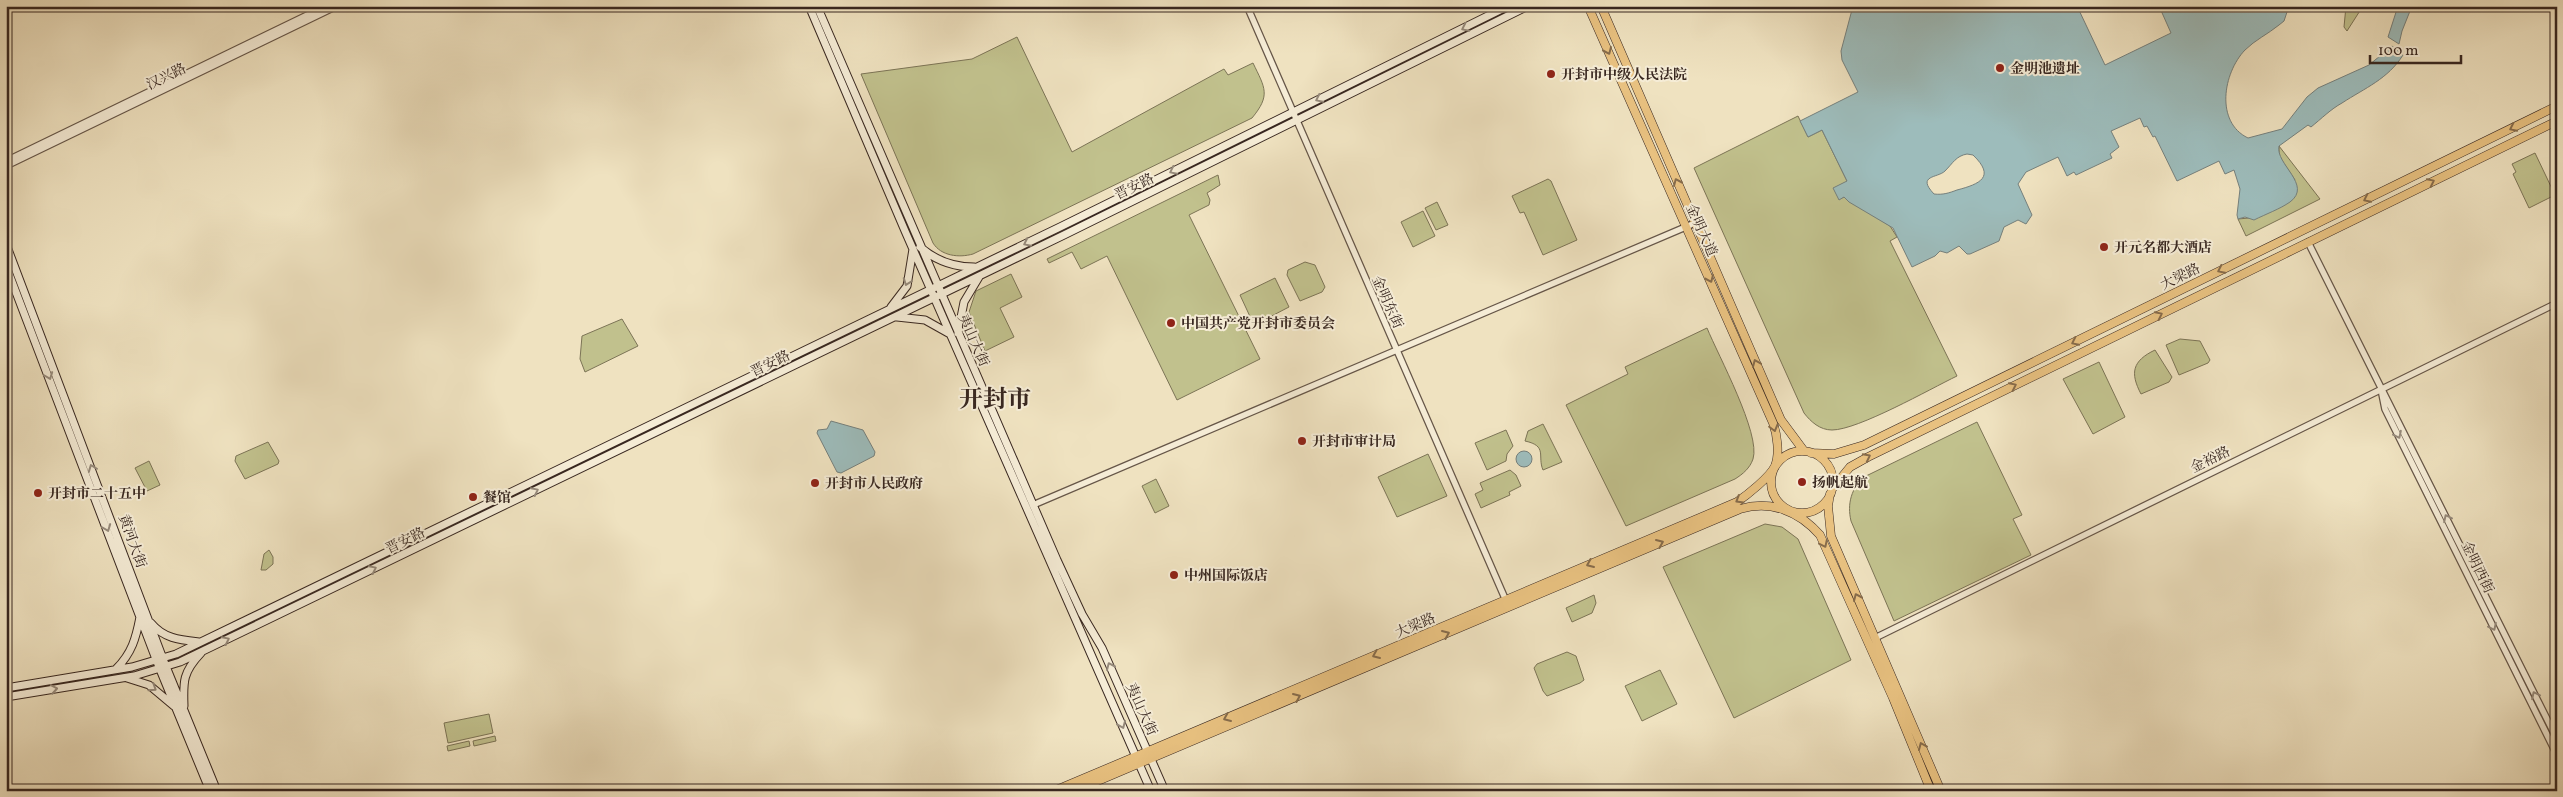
<svg xmlns="http://www.w3.org/2000/svg" width="2563" height="797" font-family="Vollkorn,'Noto Serif SC',serif">
	<style>
		.green { fill: #c1c18d; stroke: #7c7456 }
		.water { fill: #9dbcbb; stroke: #75807d; fill-rule: evenodd }
		.lines { fill: none; stroke-linecap: round; stroke-linejoin: round }
		.tertiary-casing { stroke: #665648; stroke-width: 8 }
		.secondary-casing { stroke: #382720; stroke-width: 9 }
		.primary-casing { stroke: #382720; stroke-width: 9 }
		.tertiary { stroke: #f5ecd6; stroke-width: 5.5 }
		.secondary { stroke: #f5ecd6; stroke-width: 7 }
		.primary { stroke: #e8c180; stroke-width: 8 }
		.oneway { stroke: #968a7b }
		.oneway2 { stroke: #876c4b }
		.poi-dot { fill: #8f2418; stroke: #f5ecd6; stroke-width: 2 }
		.labels { text-anchor: middle; stroke-width: 4; stroke-linejoin: round; paint-order: stroke }
		.poi-label { font-size: 14px; font-weight: bold; fill: #382720; stroke: #f5ecd6; text-anchor: start }
		.street-label { font-size: 14px; fill: #382720; stroke: #f5ecd6 }
		.town-label { font-size: 24px; font-weight: bold; fill: #382720; stroke: #f5ecd6 }
	</style>
	<rect width="100%" height="100%" fill="#efe2c0"/>
	<filter id="stains"><feTurbulence type="fractalNoise" baseFrequency=".004" numOctaves="4"/><feColorMatrix values="0 0 0 0 .2 0 0 0 0 .09 0 0 0 0 .02 0 0 0 .5 -.17"/></filter>
	<radialGradient id="worn" r=".72"><stop offset=".6" stop-color="#630" stop-opacity="0"/><stop offset="1" stop-color="#630" stop-opacity=".3"/></radialGradient>
	<!-- green -->
	<path class="green" d="M 2346,6 L 2363,6 L 2347,31 L 2344,27 Z
		M 1017,37 L 1072,152 L 1224,69 L 1228,75 L 1253,63 C 1265,88 1271,95 1252,118 L 973,254 C 959,258 941,256 933,243 L 861,74 L 972,59 Z
		M 1798,116 L 1808,137 L 1822,130 L 1847,181 L 1839,199 L 1844,197 L 1890,226 L 1897,237 L 1890,241 L 1957,376 C 1930,389 1858,430 1832,430 C 1820,430 1811,422 1804,413 L 1694,168 Z
		M 2279,146 L 2320,199 L 2246,236 L 2238,219 L 2249,218 L 2295,180 L 2279,156 Z
		M 2535,153 L 2555,195 L 2529,208 L 2513,174 L 2516,172 L 2512,164 Z
		M 1218,175 L 1220,185 L 1207,193 L 1210,200 L 1209,205 L 1189,215 L 1260,359 L 1177,400 L 1107,256 L 1081,269 L 1072,252 L 1049,263 L 1047,259 Z
		M 1548,179 L 1551,181 L 1577,240 L 1543,255 L 1524,212 L 1520,213 L 1512,196 Z
		M 1437,202 L 1448,225 L 1436,230 L 1425,208 Z
		M 1423,211 L 1435,236 L 1413,247 L 1401,222 Z
		M 1305,262 L 1315,265 L 1325,287 L 1322,292 L 1300,301 L 1287,275 L 1288,270 Z
		M 1011,274 L 1022,297 L 1000,308 L 1014,337 L 985,351 L 969,312 L 976,291 Z
		M 1275,278 L 1289,307 L 1262,321 L 1253,323 L 1240,295 Z
		M 622,319 L 638,346 L 585,372 L 580,359 L 582,336 Z
		M 1707,328 C 1718,355 1761,434 1753,459 C 1750,468 1743,474 1735,479 L 1626,526 L 1566,405 L 1628,374 L 1625,367 Z
		M 2180,339 L 2200,341 L 2210,360 L 2208,363 L 2179,375 L 2166,345 Z
		M 2155,350 L 2172,377 L 2169,382 L 2141,394 C 2130,373 2132,361 2155,350 Z
		M 2099,362 L 2125,417 L 2093,434 L 2063,379 Z
		M 1977,422 L 2022,515 L 2013,519 L 2031,555 L 1894,621 L 1851,521 C 1847,504 1851,487 1866,476 Z
		M 1543,424 L 1562,462 L 1543,470 C 1537,456 1548,446 1525,441 L 1528,431 Z
		M 1506,430 L 1513,446 L 1507,454 L 1506,461 L 1487,470 L 1475,443 Z
		M 268,442 L 279,461 L 278,464 L 245,479 L 235,461 L 236,456 Z
		M 1428,454 L 1447,496 L 1397,517 L 1378,477 Z
		M 149,461 L 160,485 L 147,491 L 135,468 Z
		M 1510,470 L 1516,475 L 1521,486 L 1509,492 L 1510,495 L 1481,508 L 1475,494 L 1483,490 L 1480,483 Z
		M 1156,479 L 1169,506 L 1155,513 L 1142,486 Z
		M 1765,524 L 1782,527 L 1798,539 L 1851,660 L 1734,718 L 1663,567 Z
		M 269,550 L 273,557 L 273,564 L 266,570 L 261,570 L 264,554 Z
		M 1594,595 L 1596,603 L 1592,613 L 1572,622 L 1566,608 Z
		M 1567,652 L 1576,656 L 1584,680 L 1580,683 L 1547,696 L 1543,691 L 1534,668 L 1537,664 Z
		M 1660,670 L 1677,704 L 1642,721 L 1625,686 Z
		M 489,714 L 493,733 L 448,743 L 444,723 Z
		M 495,736 L 496,741 L 474,746 L 473,741 Z
		M 469,741 L 470,746 L 448,751 L 447,746 Z"/>
	<!-- water -->
	<path class="water" d="M 1853,6 L 2077,6 L 2105,65 L 2171,33 L 2159,6 L 2289,6 L 2284,21 L 2279,25 C 2268,34 2255,40 2245,50 C 2223,73 2215,122 2248,138 L 2282,129 L 2307,97 L 2318,88 L 2369,65 L 2392,46 L 2403,55 C 2388,79 2365,88 2342,103 C 2331,109 2321,119 2311,127 L 2308,125 L 2279,146 C 2275,164 2313,185 2290,202 C 2280,209 2266,214 2254,220 L 2245,217 L 2238,219 L 2237,215 L 2240,189 L 2234,170 L 2225,174 L 2219,161 L 2177,181 L 2155,136 L 2153,137 L 2147,126 L 2144,127 L 2140,118 L 2111,131 L 2119,147 L 2110,154 L 2112,158 L 2076,175 L 2074,172 L 2067,176 L 2058,157 L 2026,172 L 2018,184 L 2032,215 L 2026,224 L 2018,220 L 2004,227 L 1999,241 L 1970,254 L 1967,254 L 1959,246 L 1947,253 L 1940,251 L 1935,256 L 1912,267 L 1893,228 L 1849,202 L 1844,197 L 1839,200 L 1833,188 L 1847,181 L 1822,130 L 1808,137 L 1800,121 L 1858,92 L 1842,60 L 1841,51 ZM 1967,154 L 1973,155 C 1996,177 1980,184 1957,190 C 1949,193 1943,195 1934,194 C 1916,175 1938,178 1945,171 C 1953,163 1956,156 1967,154 Z
		M 2398,6 L 2412,6 L 2402,31 L 2399,44 L 2388,37 Z
		M 831,421 L 863,430 L 875,452 L 874,456 L 841,473 L 837,472 L 817,433 L 818,430 L 827,429 Z
		M1516 459a8 8 0 1 1 16 0a8 8 0 1 1-16 0Z"/>
	<g class="lines">
		<!-- tertiary casing -->
		<g class="tertiary-casing">
			<path id="tertiary" d="M 1247,6 L 1507,603
				M 6,161 L 326,6
				M 6,166 L 337,6
				M 2308,242 L 2557,739
				M 2382,394 L 2385,409 L 2557,755
				M 1033,505 L 1695,223
				M 1875,638 L 2557,303"/>
		</g>
		<!-- secondary casing -->
		<g class="secondary-casing">
			<path id="secondary" d="M 809,6 L 905,231 L 1151,791
				M 817,6 L 1057,560 L 1082,614 L 1102,648 L 1165,791
				M 6,244 L 165,664 L 217,791
				M 920,247 C 936,261 954,267 974,267
				M 6,266 L 159,667 L 210,791
				M 891,307 L 907,286 L 913,249
				M 897,317 L 925,320 L 950,334
				M 958,333 L 964,302 L 979,277
				M 151,623 C 164,639 181,640 200,642
				M 116,669 C 132,653 136,638 140,617
				M 127,678 L 149,685 L 174,706
				M 6,688 L 132,667 L 176,654 L 1060,227 L 1508,6
				M 6,697 L 134,676 L 180,662 L 1064,235 L 1528,6
				M 184,706 C 183,681 183,672 201,653"/>
		</g>
		<!-- primary casing -->
		<g class="primary-casing">
			<path id="primary" d="M 1601,6 L 1781,420 L 1804,451
				M1771 482a31 31 0 1 1 62 0a31 31 0 1 1-62 0Z
				M 1811,453 L 1834,454 L 1864,445 L 2557,106
				M 1832,489 L 1850,467 L 1868,457 L 2557,121
				M 1830,494 L 1828,506 L 1831,536 L 1941,791
				M 1054,791 L 1737,502 C 1747,495 1770,477 1775,466 C 1780,454 1777,434 1773,423 L 1588,6
				M 1074,791 L 1740,509 C 1771,500 1799,511 1820,535 L 1893,698 L 1931,791"/>
		</g>
		<!-- tertiary -->
		<use href="#tertiary" class="tertiary"/>
		<!-- secondary -->
		<use href="#secondary" class="secondary"/>
		<!-- primary -->
		<use href="#primary" class="primary"/>
	</g>
	<!-- one-way arrows -->
	<defs><path id="oneway-chevron" d="M-2-3.5L2.5 0L-2 3.5" fill="none" stroke-width="1.6" stroke-linecap="round" stroke-linejoin="round" transform="scale(1.25)"/></defs>
	<g class="oneway">
		<use href="#oneway-chevron" transform="translate(1465 28) rotate(154)"/>
		<use href="#oneway-chevron" transform="translate(1319 99) rotate(154)"/>
		<use href="#oneway-chevron" transform="translate(1173 171) rotate(154)"/>
		<use href="#oneway-chevron" transform="translate(1027 243) rotate(154)"/>
		<use href="#oneway-chevron" transform="translate(907 282) rotate(110)"/>
		<use href="#oneway-chevron" transform="translate(49 376) rotate(69)"/>
		<use href="#oneway-chevron" transform="translate(2398 435) rotate(64)"/>
		<use href="#oneway-chevron" transform="translate(92 468) rotate(-111)"/>
		<use href="#oneway-chevron" transform="translate(535 491) rotate(-26)"/>
		<use href="#oneway-chevron" transform="translate(2447 518) rotate(-116)"/>
		<use href="#oneway-chevron" transform="translate(107 528) rotate(69)"/>
		<use href="#oneway-chevron" transform="translate(373 569) rotate(-26)"/>
		<use href="#oneway-chevron" transform="translate(2493 627) rotate(64)"/>
		<use href="#oneway-chevron" transform="translate(226 640) rotate(-26)"/>
		<use href="#oneway-chevron" transform="translate(1110 666) rotate(-114)"/>
		<use href="#oneway-chevron" transform="translate(153 688) rotate(33)"/>
		<use href="#oneway-chevron" transform="translate(54 689) rotate(-10)"/>
		<use href="#oneway-chevron" transform="translate(2535 695) rotate(-116)"/>
		<use href="#oneway-chevron" transform="translate(1122 725) rotate(67)"/>
	</g>
	<g class="oneway2">
		<use href="#oneway-chevron" transform="translate(1608 51) rotate(66)"/>
		<use href="#oneway-chevron" transform="translate(2513 128) rotate(154)"/>
		<use href="#oneway-chevron" transform="translate(1677 182) rotate(-114)"/>
		<use href="#oneway-chevron" transform="translate(2431 182) rotate(-26)"/>
		<use href="#oneway-chevron" transform="translate(2367 199) rotate(154)"/>
		<use href="#oneway-chevron" transform="translate(2221 270) rotate(154)"/>
		<use href="#oneway-chevron" transform="translate(1710 279) rotate(66)"/>
		<use href="#oneway-chevron" transform="translate(2159 315) rotate(-26)"/>
		<use href="#oneway-chevron" transform="translate(2075 342) rotate(154)"/>
		<use href="#oneway-chevron" transform="translate(1756 363) rotate(-113)"/>
		<use href="#oneway-chevron" transform="translate(2013 386) rotate(-26)"/>
		<use href="#oneway-chevron" transform="translate(1774 428) rotate(75)"/>
		<use href="#oneway-chevron" transform="translate(1867 457) rotate(-27)"/>
		<use href="#oneway-chevron" transform="translate(1739 500) rotate(149)"/>
		<use href="#oneway-chevron" transform="translate(1660 543) rotate(-23)"/>
		<use href="#oneway-chevron" transform="translate(1824 544) rotate(64)"/>
		<use href="#oneway-chevron" transform="translate(1590 564) rotate(157)"/>
		<use href="#oneway-chevron" transform="translate(1857 597) rotate(-114)"/>
		<use href="#oneway-chevron" transform="translate(1446 634) rotate(-23)"/>
		<use href="#oneway-chevron" transform="translate(1376 655) rotate(157)"/>
		<use href="#oneway-chevron" transform="translate(1297 697) rotate(-23)"/>
		<use href="#oneway-chevron" transform="translate(1227 718) rotate(157)"/>
		<use href="#oneway-chevron" transform="translate(1922 746) rotate(-113)"/>
	</g>
	<!-- markers -->
	<g class="poi-dot">
		<circle cx="2000" cy="68" r="5"/>
		<circle cx="1551" cy="74" r="5"/>
		<circle cx="2104" cy="247" r="5"/>
		<circle cx="1171" cy="323" r="5"/>
		<circle cx="1302" cy="441" r="5"/>
		<circle cx="1802" cy="482" r="5"/>
		<circle cx="815" cy="483" r="5"/>
		<circle cx="38" cy="493" r="5"/>
		<circle cx="473" cy="497" r="5"/>
		<circle cx="1174" cy="575" r="5"/>
	</g>
	<g class="labels">
		<!-- poi labels -->
		<g class="poi-label">
			<text x="2010" y="73">金明池遗址</text>
			<text x="1561" y="79">开封市中级人民法院</text>
			<text x="2114" y="252">开元名都大酒店</text>
			<text x="1181" y="328">中国共产党开封市委员会</text>
			<text x="1312" y="446">开封市审计局</text>
			<text x="1812" y="487">扬帆起航</text>
			<text x="825" y="488">开封市人民政府</text>
			<text x="48" y="498">开封市二十五中</text>
			<text x="483" y="502">餐馆</text>
			<text x="1184" y="580">中州国际饭店</text>
		</g>
		<!-- street labels -->
		<g class="street-label">
			<text transform="translate(166 76) rotate(-26)" y="5">汉兴路</text>
			<text transform="translate(1134 186) rotate(-26)" y="5">晋安路</text>
			<text transform="translate(1702 230) rotate(66)" y="5">金明大道</text>
			<text transform="translate(2180 276) rotate(-26)" y="5">大梁路</text>
			<text transform="translate(1388 302) rotate(66)" y="5">金明东街</text>
			<text transform="translate(974 340) rotate(66)" y="5">夷山大街</text>
			<text transform="translate(770 363) rotate(-26)" y="5">晋安路</text>
			<text transform="translate(2210 459) rotate(-26)" y="5">金裕路</text>
			<text transform="translate(405 540) rotate(-26)" y="5">晋安路</text>
			<text transform="translate(133 541) rotate(70)" y="5">黄河大街</text>
			<text transform="translate(2478 567) rotate(64)" y="5">金明西街</text>
			<text transform="translate(1415 625) rotate(-23)" y="5">大梁路</text>
			<text transform="translate(1142 709) rotate(66)" y="5">夷山大街</text>
		</g>
		<!-- town labels -->
		<g class="town-label">
			<text x="995" y="407">开封市</text>
		</g>
	</g>
	<!-- margin -->
	<rect width="2563" height="797" fill="none" stroke="#efe2c0" stroke-width="25"/>
	<rect x="8" y="8" width="2548" height="782" fill="none" stroke="#382720" stroke-width="2.5"/>
	<rect x="12" y="12" width="2538" height="772" fill="none" stroke="#382720"/>
	<!-- scale -->
	<path d="M2370 55v8h91v-8" fill="none" stroke="#382720" stroke-width="2.5"/>
	<text x="2378" y="55" font-size="15" fill="#382720" stroke="#f5ecd6" stroke-width="4" paint-order="stroke">100 m</text>
	<rect width="100%" height="100%" filter="url(#stains)"/>
	<rect width="100%" height="100%" fill="url(#worn)"/>
</svg>
